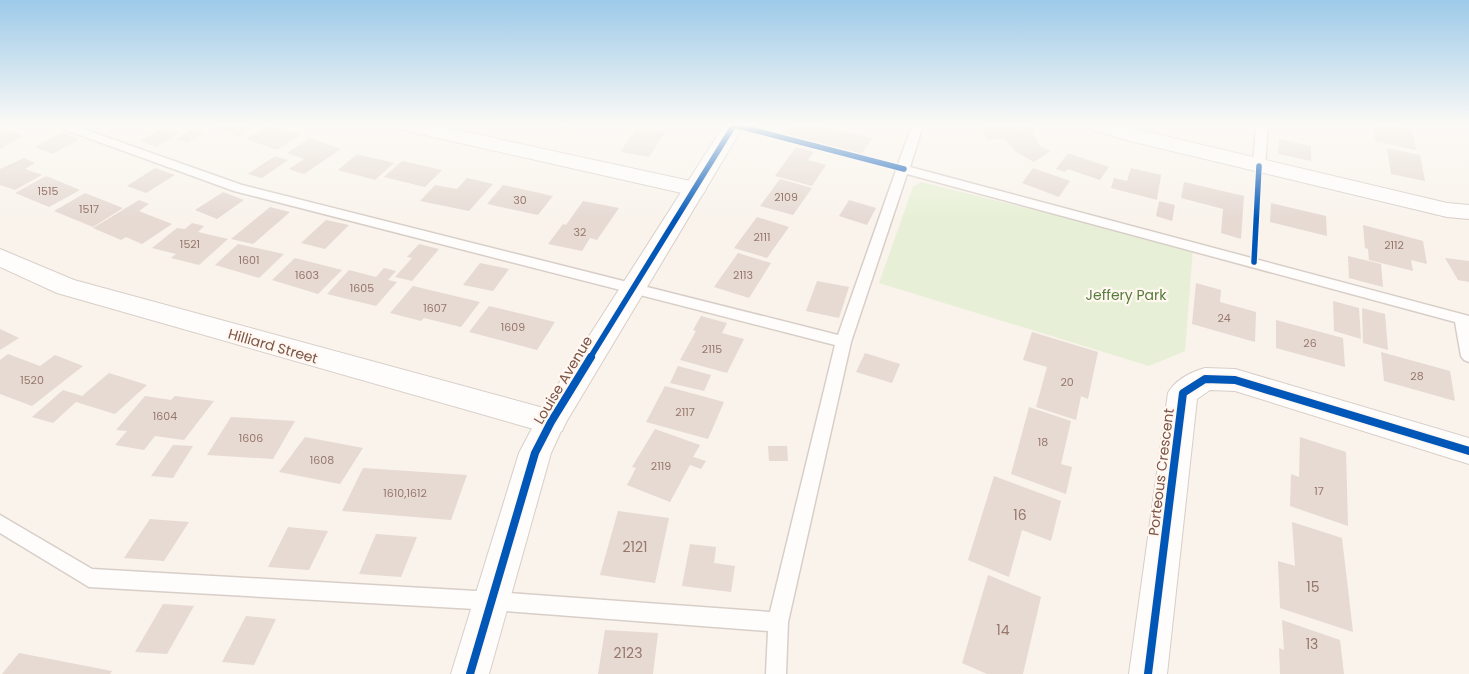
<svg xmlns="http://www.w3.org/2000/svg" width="1469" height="674" font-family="Poppins,sans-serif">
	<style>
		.green { fill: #e7f0d6 }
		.building { fill: #e6dad3 }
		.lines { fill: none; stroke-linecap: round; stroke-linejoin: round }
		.service-casing { stroke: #d8cec8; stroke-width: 3 }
		.minor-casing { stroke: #d8cec8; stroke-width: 2 }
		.tertiary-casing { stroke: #d8cec8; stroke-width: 2 }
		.service { fill: #fefdfc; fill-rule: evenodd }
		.minor { fill: #fefdfc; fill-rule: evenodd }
		.tertiary { fill: #fefdfc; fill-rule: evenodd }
		.cycleway-far1-casing { stroke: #fff7f0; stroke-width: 8 }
		.cycleway-casing { stroke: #fff7f0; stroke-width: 11 }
		.cycleway-far1 { stroke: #0057b8; stroke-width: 5.5 }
		.cycleway { stroke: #0057b8; stroke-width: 8 }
		.labels { text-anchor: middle; stroke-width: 4.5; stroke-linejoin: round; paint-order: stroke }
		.number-label { font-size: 11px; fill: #98786d }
		.park-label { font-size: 14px; fill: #567c3c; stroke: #fff7f0 }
		.street-label { font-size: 14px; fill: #7b5548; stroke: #fff7f0 }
		.near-number-label { font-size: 14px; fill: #98786d }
	</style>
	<rect width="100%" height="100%" fill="#f9f3ec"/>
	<!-- green -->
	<path class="green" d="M 921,182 L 1193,249 L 1185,351 L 1149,366 L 879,283 L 913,187 Z"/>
	<!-- building -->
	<path class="building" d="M 206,125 L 257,125 L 239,136 Z
		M 269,125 L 300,135 L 277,150 L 246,139 Z
		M 547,125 L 575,125 L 569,131 Z
		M 790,125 L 829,125 L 828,127 L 872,138 L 862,154 L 783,133 Z
		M 979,125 L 1030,125 L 1036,131 L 1032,132 L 1040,146 L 1051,151 L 1034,162 L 1016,152 L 1004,138 L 988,140 Z
		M 1374,125 L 1394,125 L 1412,129 L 1416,150 L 1375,141 Z
		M 163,128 L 179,133 L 157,147 L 140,141 Z
		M 636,128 L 665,133 L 649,157 L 620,152 Z
		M 5,129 L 24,136 L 0,149 L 0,132 Z
		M 192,129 L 204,133 L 187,143 L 176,139 Z
		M 62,132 L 79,139 L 53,154 L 35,147 Z
		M 309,138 L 341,149 L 304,174 L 289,169 L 304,159 L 287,153 Z
		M 1279,139 L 1311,146 L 1311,161 L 1278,154 Z
		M 796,147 L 814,152 L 808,160 L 826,165 L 812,186 L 775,176 Z
		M 1387,148 L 1420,155 L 1425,181 L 1391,174 Z
		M 1068,153 L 1109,167 L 1100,180 L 1068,169 L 1065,172 L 1056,169 Z
		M 357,154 L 394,163 L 375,180 L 338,170 Z
		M 275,156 L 288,160 L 262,178 L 248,174 Z
		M 24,158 L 35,163 L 25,169 L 42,175 L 15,190 L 0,185 L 0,169 Z
		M 402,161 L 442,170 L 425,187 L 384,177 Z
		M 155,168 L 175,175 L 146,193 L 127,186 Z
		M 1033,168 L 1070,181 L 1059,197 L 1022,183 Z
		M 1131,168 L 1161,175 L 1157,200 L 1111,188 L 1114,178 L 1127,181 Z
		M 46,176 L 80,190 L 49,207 L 15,193 Z
		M 467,178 L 493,184 L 469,211 L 420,201 L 435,185 L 457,189 Z
		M 780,179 L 812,188 L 793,215 L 760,206 Z
		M 1184,182 L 1244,196 L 1241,239 L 1221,233 L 1223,209 L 1181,198 Z
		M 503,185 L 553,196 L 538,215 L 487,204 Z
		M 223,192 L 244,200 L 217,219 L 195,210 Z
		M 85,193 L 123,208 L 93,227 L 54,211 Z
		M 139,200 L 149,204 L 139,211 L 172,224 L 142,244 L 126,237 L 121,240 L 93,228 Z
		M 849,200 L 876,208 L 867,225 L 839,216 Z
		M 583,201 L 619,208 L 597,240 L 590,238 L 582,251 L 548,244 L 563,224 L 566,225 Z
		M 1159,201 L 1175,205 L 1172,221 L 1156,216 Z
		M 1271,203 L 1326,216 L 1327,236 L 1270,222 Z
		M 270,207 L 290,212 L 253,244 L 231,239 Z
		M 757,217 L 789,227 L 767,258 L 734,248 Z
		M 326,220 L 349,225 L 325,249 L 301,243 Z
		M 192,223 L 204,226 L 198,232 L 228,239 L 199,265 L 171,258 L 176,254 L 152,248 L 177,228 L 185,229 Z
		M 1363,225 L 1423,241 L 1427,264 L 1411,260 L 1413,271 L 1369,260 L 1368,249 L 1365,248 Z
		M 238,244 L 284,254 L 259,278 L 215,265 Z
		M 419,244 L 439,249 L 412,281 L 395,277 L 412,258 L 407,257 Z
		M 738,253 L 771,263 L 749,298 L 714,287 Z
		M 1348,256 L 1381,264 L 1383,287 L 1349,278 Z
		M 295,258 L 342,270 L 318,294 L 272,280 Z
		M 1445,258 L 1469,261 L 1469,282 L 1458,280 Z
		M 480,263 L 509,269 L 493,291 L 463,285 Z
		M 384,268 L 396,271 L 388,280 L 397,282 L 376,306 L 327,294 L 349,270 L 376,277 Z
		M 817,281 L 849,287 L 839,318 L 806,311 Z
		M 1196,283 L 1221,290 L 1220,302 L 1256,312 L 1255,342 L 1192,324 Z
		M 413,286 L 480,302 L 461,327 L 424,318 L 421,321 L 390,313 Z
		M 1333,301 L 1359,308 L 1361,339 L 1334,331 Z
		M 489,306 L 555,322 L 537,350 L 469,332 Z
		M 1362,308 L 1385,314 L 1388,350 L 1363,343 Z
		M 701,316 L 727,323 L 722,333 L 744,339 L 727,373 L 680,360 L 696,331 L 693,330 Z
		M 1276,320 L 1343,338 L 1345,367 L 1276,348 Z
		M 0,329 L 19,338 L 0,350 Z
		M 1032,332 L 1098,352 L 1088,399 L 1081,396 L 1076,420 L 1036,407 L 1047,367 L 1023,360 Z
		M 1381,352 L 1450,371 L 1455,401 L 1384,381 Z
		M 865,353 L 900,364 L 892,383 L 856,372 Z
		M 8,354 L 40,366 L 55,355 L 83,366 L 32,406 L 0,394 L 0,360 Z
		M 678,366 L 711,375 L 704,391 L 670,383 Z
		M 109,373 L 147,385 L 115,414 L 76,402 L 53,423 L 32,417 L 63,390 L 82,396 Z
		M 665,386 L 724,402 L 708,439 L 646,422 Z
		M 145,396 L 171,400 L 175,396 L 214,401 L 184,440 L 155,436 L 144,450 L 115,445 L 127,431 L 116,430 Z
		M 1029,407 L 1071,421 L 1061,464 L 1072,467 L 1066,494 L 1011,474 Z
		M 231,417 L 295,421 L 273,459 L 207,455 Z
		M 655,429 L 700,445 L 693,457 L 706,461 L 701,469 L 690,465 L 670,502 L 627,485 L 636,468 L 632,467 Z
		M 305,437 L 363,448 L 340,484 L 279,472 Z
		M 1300,437 L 1346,452 L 1348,526 L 1290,506 L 1291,474 L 1299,477 Z
		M 173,445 L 193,446 L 173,478 L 151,476 Z
		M 768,446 L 787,446 L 788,461 L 769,461 Z
		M 363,468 L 467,475 L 451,520 L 342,511 Z
		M 994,476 L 1061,501 L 1051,541 L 1022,530 L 1009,577 L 968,560 Z
		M 618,511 L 669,518 L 655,583 L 600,575 Z
		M 150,519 L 189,522 L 164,561 L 124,558 Z
		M 1292,522 L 1342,538 L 1353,632 L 1280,608 L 1278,561 L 1295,566 Z
		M 288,527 L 328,531 L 309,570 L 268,567 Z
		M 376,534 L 417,537 L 401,577 L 359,574 Z
		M 690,544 L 716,547 L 714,563 L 735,566 L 731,592 L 682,586 Z
		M 988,575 L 1041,597 L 1023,674 L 987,674 L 962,663 Z
		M 163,604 L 194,606 L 167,654 L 135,652 Z
		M 246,616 L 276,619 L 254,665 L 222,662 Z
		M 1282,620 L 1340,640 L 1344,674 L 1280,674 L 1279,648 L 1284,650 Z
		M 605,630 L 658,633 L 653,674 L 598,674 Z
		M 19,653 L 112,671 L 110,674 L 2,674 Z"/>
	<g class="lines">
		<!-- service casing -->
		<g class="service-casing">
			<path id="service" d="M 56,125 L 72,125 L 242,185 L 838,335 L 912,125 L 923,125 L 910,167 L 1469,316 L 1469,362 L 1464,360 L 1461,356 L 1455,322 L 907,174 L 851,342 L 788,622 L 786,674 L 766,674 L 768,631 L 493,610 L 89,587 L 0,533 L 0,515 L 92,569 L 493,592 L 770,612 L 835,345 L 234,191 L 58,127 Z
				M 1256,125 L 1268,125 L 1265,166 L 1259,170 L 1253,166 Z"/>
		</g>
		<!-- minor casing -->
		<g class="minor-casing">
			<path id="minor" d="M 397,125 L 434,125 L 695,182 L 703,184 L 706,189 L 703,194 L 695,196 L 407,131 L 400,129 Z
				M 1087,125 L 1118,125 L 1447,203 L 1469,205 L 1469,219 L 1447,217 L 1126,140 L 1090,129 Z
				M 0,249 L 74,280 L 551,410 L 562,413 L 566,422 L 562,431 L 551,434 L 57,293 L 0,267 Z
				M 1205,368 L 1235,369 L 1469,438 L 1469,464 L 1235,391 L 1210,390 L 1197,399 L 1167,674 L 1129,674 L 1168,393 C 1175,380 1191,372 1205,368 Z"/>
		</g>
		<!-- tertiary casing -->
		<g class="tertiary-casing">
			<path id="tertiary" d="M 724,125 L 744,125 L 562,429 L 551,453 L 489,674 L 451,674 L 519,453 L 540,413 Z"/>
		</g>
		<!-- service -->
		<use href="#service" class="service"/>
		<!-- minor -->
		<use href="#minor" class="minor"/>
		<!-- tertiary -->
		<use href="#tertiary" class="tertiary"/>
		<!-- cycleway-far1 casing -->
		<g class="cycleway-far1-casing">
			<path id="cycleway-far1" d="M 1254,262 L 1259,166
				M 590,358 L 734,125 L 904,169"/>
		</g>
		<!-- cycleway casing -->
		<g class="cycleway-casing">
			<path id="cycleway" d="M 470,674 L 535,453 L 551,422 L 591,357
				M 1148,674 L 1183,393 L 1205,379 L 1235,380 L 1469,451"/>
		</g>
		<!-- cycleway-far1 -->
		<use href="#cycleway-far1" class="cycleway-far1"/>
		<!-- cycleway -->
		<use href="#cycleway" class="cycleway"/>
	</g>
	<!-- sky -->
	<linearGradient id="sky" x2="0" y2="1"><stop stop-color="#9dcae9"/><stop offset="0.57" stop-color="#fcfaf6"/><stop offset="1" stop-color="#fcfaf6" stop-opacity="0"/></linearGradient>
	<rect width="1469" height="219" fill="url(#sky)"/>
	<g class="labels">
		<!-- number labels -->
		<g class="number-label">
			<text x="48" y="195">1515</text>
			<text x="786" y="201">2109</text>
			<text x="520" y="204">30</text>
			<text x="89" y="213">1517</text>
			<text x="580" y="236">32</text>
			<text x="762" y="241">2111</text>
			<text x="190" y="248">1521</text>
			<text x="1394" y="249">2112</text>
			<text x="249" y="264">1601</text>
			<text x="307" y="279">1603</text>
			<text x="743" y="279">2113</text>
			<text x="362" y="292">1605</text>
			<text x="435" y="312">1607</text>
			<text x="1224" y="322">24</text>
			<text x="513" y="331">1609</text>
			<text x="1310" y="347">26</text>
			<text x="712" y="353">2115</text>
			<text x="1417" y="380">28</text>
			<text x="32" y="384">1520</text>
			<text x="1067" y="386">20</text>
			<text x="685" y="416">2117</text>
			<text x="165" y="420">1604</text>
			<text x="251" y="442">1606</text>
			<text x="1043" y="446">18</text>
			<text x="322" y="464">1608</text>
			<text x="661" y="470">2119</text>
			<text x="1319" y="495">17</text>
			<text x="405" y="497">1610,1612</text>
		</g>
		<!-- park labels -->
		<g class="park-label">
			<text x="1126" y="300">Jeffery Park</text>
		</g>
		<!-- street labels -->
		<g class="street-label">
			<text transform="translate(273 346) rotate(16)" y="5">Hilliard Street</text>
			<text transform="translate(563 380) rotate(-59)" y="5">Louise Avenue</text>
			<text transform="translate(1161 472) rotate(-83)" y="5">Porteous Crescent</text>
		</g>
		<!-- near-number labels -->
		<g class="near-number-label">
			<text x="1020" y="520">16</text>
			<text x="635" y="552">2121</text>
			<text x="1313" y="592">15</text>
			<text x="1003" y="635">14</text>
			<text x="1312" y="649">13</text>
			<text x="628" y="658">2123</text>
		</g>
	</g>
</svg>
